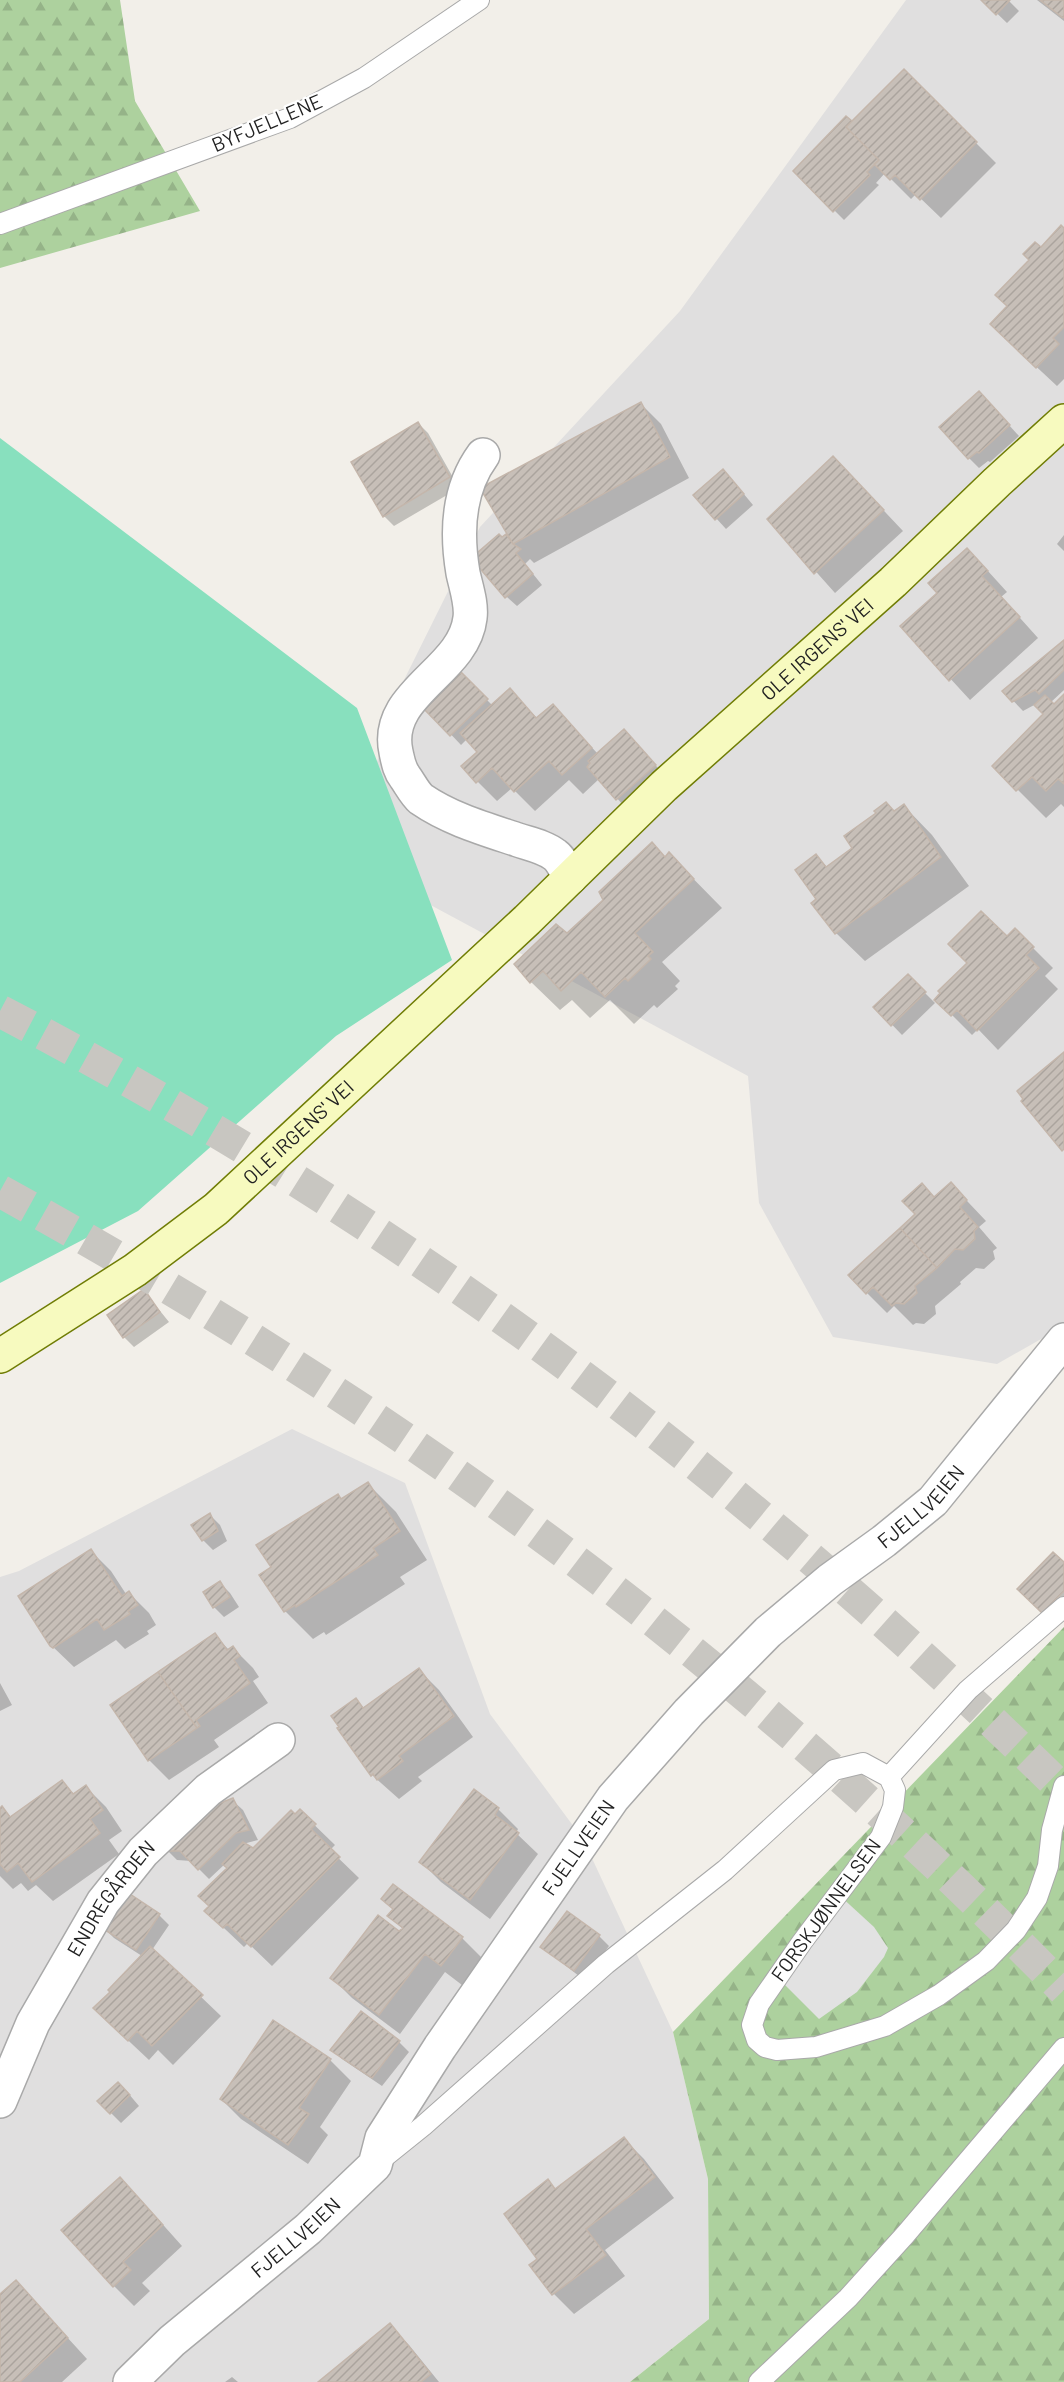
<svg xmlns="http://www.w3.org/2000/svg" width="1064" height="2382" font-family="Barlow,sans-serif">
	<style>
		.residential { fill: #e0dfdf }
		.forest { fill: url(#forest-firs) }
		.pitch { fill: #88e0be }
		.parking { fill: #e2e2e2 }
		.shadow { fill: #0003 }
		.building { fill: url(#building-hatch); stroke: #c4b6ab; stroke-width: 1.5 }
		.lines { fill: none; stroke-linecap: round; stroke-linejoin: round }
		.highway-tunnel { stroke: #c8c6c1; stroke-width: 33; stroke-dasharray: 33 16; stroke-linecap: butt }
		.lane-casing { stroke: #a9a9a9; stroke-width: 22 }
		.street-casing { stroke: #a9a9a9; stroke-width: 36 }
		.secondary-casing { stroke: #707d05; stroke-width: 36 }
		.lane { stroke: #fff; stroke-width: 20 }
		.street { stroke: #fff; stroke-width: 33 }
		.secondary { stroke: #f7fabf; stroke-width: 33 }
		.labels { text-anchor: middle; stroke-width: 4.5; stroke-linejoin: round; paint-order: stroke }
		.street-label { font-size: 20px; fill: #222; stroke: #fff }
	</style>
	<defs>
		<pattern id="forest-firs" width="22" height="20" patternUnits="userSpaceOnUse" patternTransform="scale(1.5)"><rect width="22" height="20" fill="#add19e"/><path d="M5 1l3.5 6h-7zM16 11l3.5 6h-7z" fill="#95b388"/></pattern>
		<pattern id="building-hatch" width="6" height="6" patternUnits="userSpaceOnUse" patternTransform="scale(1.5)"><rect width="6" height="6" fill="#c7bfb8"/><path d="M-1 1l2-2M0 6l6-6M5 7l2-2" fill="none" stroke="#aba49e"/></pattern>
	</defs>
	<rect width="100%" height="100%" fill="#f2efe9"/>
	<!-- residential -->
	<path class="residential" d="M 906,0 L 1064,0 L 1064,1326 L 997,1364 L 833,1337 L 759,1203 L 748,1076 L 345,859 L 404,680 L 480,527 L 680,311 Z
		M 292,1429 L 405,1483 L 490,1714 L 583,1839 L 673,2032 L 708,2179 L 709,2319 L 630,2382 L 0,2382 L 0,1577 L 19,1571 Z"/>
	<!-- forest -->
	<path class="forest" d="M 0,0 L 120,0 L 135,101 L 200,211 L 0,268 Z
		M 1064,1627 L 1064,2382 L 630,2382 L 709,2319 L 708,2179 L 673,2032 Z"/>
	<!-- pitch -->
	<path class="pitch" d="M 0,438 L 357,708 L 452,960 L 336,1036 L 138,1211 L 0,1283 Z"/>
	<!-- parking -->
	<path class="parking" d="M 838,1894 L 874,1927 L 888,1948 L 884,1957 L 857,1992 L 819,2019 L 777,1977 Z"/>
	<!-- shadow -->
	<path class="shadow" d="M 983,0 L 1008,0 L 1019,11 L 1007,23 Z
		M 1037,0 L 1064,0 L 1064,21 Z
		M 904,71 L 996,163 L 941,218 L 916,194 L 911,199 L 885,173 L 876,183 L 879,185 L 844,220 L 795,171 L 852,123 Z
		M 1064,230 L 1064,379 L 1057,386 L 1012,344 L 1009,307 L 1041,249 Z
		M 989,403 L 1019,436 L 990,462 L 988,461 L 979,468 L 969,458 Z
		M 641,404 L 661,424 L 689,478 L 534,563 L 530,559 L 525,564 L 542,585 L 517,606 L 507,597 L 506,536 L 515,544 L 482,489 Z
		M 418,423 L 428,433 L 459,488 L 394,526 L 384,516 L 353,462 Z
		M 853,478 L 903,531 L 835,593 L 769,519 Z
		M 733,481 L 753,505 L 726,529 L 695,495 Z
		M 1064,535 L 1064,551 L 1057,544 Z
		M 987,570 L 1007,592 L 1001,597 L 1038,638 L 970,700 L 902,626 Z
		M 1064,642 L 1064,690 L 1050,703 L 1054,706 L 1064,696 L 1064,807 L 1061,804 L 1046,818 L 994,766 L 1045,714 L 1036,704 L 1023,711 L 1004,691 Z
		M 461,674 L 493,706 L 510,691 L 538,719 L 553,706 L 598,754 L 634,741 L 665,776 L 627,809 L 599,779 L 583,794 L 569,780 L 535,811 L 512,788 L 497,801 L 477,781 L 480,752 L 467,739 L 461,745 L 426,708 Z
		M 904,806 L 932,835 L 969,886 L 865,961 L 836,933 L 818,899 L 816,856 L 827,867 L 854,848 Z
		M 669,854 L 722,908 L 662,962 L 680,981 L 675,986 L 678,989 L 657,1008 L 654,1005 L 634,1024 L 610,1000 L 590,1018 L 572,1000 L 560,1010 L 531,982 L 567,935 Z
		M 1015,930 L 1053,968 L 1045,976 L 1058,989 L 998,1050 L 978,1029 L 972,1035 L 937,1000 Z
		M 908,976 L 935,1003 L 902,1035 L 876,1008 Z
		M 951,1184 L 986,1221 L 979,1227 L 997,1248 L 993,1251 L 995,1259 L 984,1269 L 976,1268 L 960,1282 L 961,1284 L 935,1306 L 936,1314 L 924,1324 L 916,1323 L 913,1325 L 894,1306 L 887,1313 L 867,1293 L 935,1198 Z
		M 144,1291 L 169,1322 L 134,1347 L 124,1337 Z
		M 368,1484 L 396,1512 L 427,1560 L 400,1577 L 405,1584 L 326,1635 L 324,1632 L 313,1639 L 285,1611 L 273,1568 L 337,1495 L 342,1500 Z
		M 210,1515 L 220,1525 L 227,1541 L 213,1550 L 203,1540 Z
		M 91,1551 L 111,1571 L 126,1594 L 129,1593 L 149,1613 L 156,1625 L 147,1631 L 149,1634 L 125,1649 L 116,1640 L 74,1667 L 51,1645 Z
		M 1064,1564 L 1064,1611 L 1053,1622 L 1019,1589 Z
		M 220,1583 L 230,1593 L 239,1607 L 224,1617 L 214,1607 Z
		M 215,1635 L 229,1650 L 233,1648 L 253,1668 L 259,1677 L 253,1681 L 268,1703 L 214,1740 L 219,1747 L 169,1780 L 149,1760 L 112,1706 Z
		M 419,1670 L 439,1690 L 473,1737 L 418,1777 L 422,1781 L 399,1799 L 372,1775 L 356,1700 L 365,1709 Z
		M 0,1683 L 12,1705 L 0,1711 Z
		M 62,1782 L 75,1795 L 86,1787 L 106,1807 L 122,1831 L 109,1840 L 119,1854 L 53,1901 L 36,1885 L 28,1891 L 21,1883 L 13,1889 L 0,1876 L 0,1810 L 2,1808 L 12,1818 Z
		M 474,1791 L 498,1809 L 518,1829 L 516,1833 L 538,1854 L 490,1919 L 441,1882 L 421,1862 Z
		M 232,1800 L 243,1810 L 258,1840 L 243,1844 L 253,1849 L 300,1811 L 335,1845 L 330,1850 L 359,1878 L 272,1966 L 248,1943 L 244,1947 L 206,1911 L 211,1907 L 228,1868 L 225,1864 L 209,1879 L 191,1861 L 177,1860 L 168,1851 Z
		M 393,1886 L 462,1938 L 482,1958 L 462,1985 L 445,1972 L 400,2034 L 352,1998 L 332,1978 L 403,1929 L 389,1916 L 394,1910 Z
		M 127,1894 L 159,1915 L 169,1925 L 152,1950 L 221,2016 L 173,2065 L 158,2050 L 149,2060 L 115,2028 L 142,1956 L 114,1938 L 104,1928 Z
		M 599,1936 L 609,1946 L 584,1980 L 542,1947 Z
		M 274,2022 L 331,2061 L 351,2081 L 320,2127 L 328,2135 L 308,2164 L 241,2119 L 221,2099 Z
		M 399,2042 L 409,2052 L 382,2086 L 342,2059 L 332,2049 Z
		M 128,2093 L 139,2106 L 121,2123 L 99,2101 Z
		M 624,2139 L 644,2159 L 674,2198 L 605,2250 L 625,2276 L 574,2314 L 554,2294 L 531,2265 L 540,2259 L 548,2181 L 556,2190 Z
		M 140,2199 L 182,2246 L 142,2283 L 150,2291 L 134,2306 L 114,2286 Z
		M 0,2296 L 35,2302 L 87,2359 L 62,2382 L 0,2382 Z
		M 389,2325 L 409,2345 L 439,2382 L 320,2382 Z
		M 232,2377 L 238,2382 L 225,2382 Z"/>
	<!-- building -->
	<path class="building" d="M 981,0 L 1010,0 L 996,15 Z
		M 1040,0 L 1064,0 L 1064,17 L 1063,18 Z
		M 904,69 L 977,142 L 920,200 L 895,175 L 890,180 L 874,164 L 879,160 L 846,127 Z
		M 846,116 L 852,121 L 846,127 L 879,160 L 867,172 L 870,175 L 833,212 L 793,171 Z
		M 1061,225 L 1064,228 L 1064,327 L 1053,338 L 1059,344 L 1036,368 L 990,324 L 1007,306 L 995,295 L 1029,260 L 1023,254 L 1035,242 L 1041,247 Z
		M 979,391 L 1010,425 L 979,453 L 977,452 L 968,459 L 939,427 Z
		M 641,402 L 670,457 L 513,544 L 480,488 Z
		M 418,422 L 450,477 L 383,517 L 351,462 Z
		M 833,456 L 884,510 L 814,574 L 767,519 Z
		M 723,469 L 744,494 L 715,520 L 693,495 Z
		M 499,534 L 502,537 L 506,534 L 513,544 L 521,549 L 516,553 L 533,574 L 505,598 L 471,558 Z
		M 967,548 L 988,571 L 982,576 L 1020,617 L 949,681 L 900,626 L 937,593 L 928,583 Z
		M 1064,640 L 1064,670 L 1039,694 L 1035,690 L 1012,702 L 1002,691 Z
		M 461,672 L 488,699 L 450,736 L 423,708 Z
		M 510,688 L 536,718 L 553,704 L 592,748 L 562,775 L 549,761 L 514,792 L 492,768 L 476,783 L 461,766 L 477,752 L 460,733 Z
		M 1064,694 L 1064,784 L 1058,779 L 1046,791 L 1032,777 L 1016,791 L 992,766 L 1043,714 L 1034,705 L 1045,695 L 1054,704 Z
		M 624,729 L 656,765 L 616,800 L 587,767 L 590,763 L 588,761 Z
		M 886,802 L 894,811 L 904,804 L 941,857 L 835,934 L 811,903 L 816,899 L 795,870 L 816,854 L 826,867 L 852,848 L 844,836 L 876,813 L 874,811 Z
		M 652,842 L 665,857 L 669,852 L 694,879 L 635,933 L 653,952 L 648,956 L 651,959 L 628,981 L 625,978 L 605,997 L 581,972 L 561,991 L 543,971 L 530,983 L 514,964 L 556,924 L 567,933 L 603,900 L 599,892 Z
		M 981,911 L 1007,936 L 1015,928 L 1034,947 L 1026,955 L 1039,968 L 977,1031 L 957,1010 L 951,1016 L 934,1000 L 940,993 L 938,991 L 967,963 L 948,944 Z
		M 908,974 L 926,992 L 891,1026 L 873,1007 Z
		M 1064,1052 L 1064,1149 L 1062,1151 L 1021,1101 L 1023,1099 L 1017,1091 Z
		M 951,1182 L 967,1200 L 960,1207 L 978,1227 L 974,1231 L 975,1239 L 963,1250 L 955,1249 L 937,1268 L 900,1228 L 915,1214 L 902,1201 L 922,1183 L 934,1197 Z
		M 900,1228 L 937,1268 L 915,1286 L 917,1293 L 904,1304 L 896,1303 L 892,1306 L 873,1287 L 866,1294 L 848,1275 Z
		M 144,1289 L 160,1312 L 123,1338 L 107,1315 Z
		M 368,1482 L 400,1531 L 373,1548 L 378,1555 L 296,1607 L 295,1605 L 284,1612 L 259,1575 L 271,1567 L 256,1545 L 338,1494 L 341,1499 Z
		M 210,1513 L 218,1531 L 202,1541 L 191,1525 Z
		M 91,1549 L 122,1596 L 129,1591 L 138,1605 L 128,1611 L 130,1614 L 104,1630 L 97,1619 L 53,1648 L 50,1646 L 18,1596 Z
		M 1053,1552 L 1064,1562 L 1064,1591 L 1042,1613 L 1017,1589 Z
		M 220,1581 L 230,1597 L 213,1608 L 203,1592 Z
		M 215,1633 L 227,1650 L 233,1646 L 240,1656 L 234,1660 L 250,1683 L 196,1720 L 200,1726 L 197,1728 L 158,1672 Z
		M 419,1668 L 454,1716 L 399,1756 L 403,1761 L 377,1780 L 373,1774 L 371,1776 L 337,1728 L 339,1727 L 331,1716 L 356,1698 L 363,1708 Z
		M 158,1672 L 197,1728 L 148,1761 L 110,1705 Z
		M 62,1780 L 73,1794 L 86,1785 L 103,1810 L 90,1819 L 100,1833 L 32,1882 L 18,1863 L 7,1872 L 0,1864 L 0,1808 L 2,1806 L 10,1817 Z
		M 474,1789 L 499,1808 L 495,1815 L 519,1833 L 470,1900 L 419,1862 Z
		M 233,1798 L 249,1830 L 236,1833 L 198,1870 L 180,1851 L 166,1851 L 210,1807 Z
		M 300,1809 L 316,1824 L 311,1829 L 340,1857 L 251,1947 L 227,1924 L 223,1928 L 204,1911 L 209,1906 L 198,1896 L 227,1868 L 222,1864 L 243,1842 L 253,1848 L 291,1810 L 295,1814 Z
		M 393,1884 L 463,1937 L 441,1966 L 425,1954 L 379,2015 L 330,1978 L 378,1915 L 399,1931 L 403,1928 L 387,1916 L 393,1909 L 381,1899 Z
		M 127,1892 L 160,1914 L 136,1950 L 102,1928 Z
		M 567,1911 L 600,1935 L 574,1971 L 540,1947 Z
		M 150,1946 L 203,1995 L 152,2046 L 137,2031 L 128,2041 L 93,2008 L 110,1992 L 108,1990 Z
		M 361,2011 L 400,2041 L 372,2078 L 330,2050 Z
		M 273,2020 L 331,2059 L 299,2108 L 309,2114 L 288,2145 L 220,2099 Z
		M 118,2082 L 130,2095 L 110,2114 L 97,2101 Z
		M 624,2137 L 655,2177 L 586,2229 L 606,2255 L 552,2295 L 529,2265 L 537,2259 L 504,2214 L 548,2179 L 555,2189 Z
		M 120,2177 L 163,2225 L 123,2262 L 131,2270 L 113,2287 L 61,2230 Z
		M 16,2280 L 68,2338 L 20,2382 L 0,2382 L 0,2294 Z
		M 390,2323 L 431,2374 L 421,2382 L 318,2382 Z"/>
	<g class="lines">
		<!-- highway-tunnel -->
		<path class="highway-tunnel" d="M 0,1011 C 392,1214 750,1481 1064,1791
			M 0,1191 C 395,1408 749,1667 1064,1990"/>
		<!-- lane casing -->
		<g class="lane-casing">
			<path id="lane" d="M 0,224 L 290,118 L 364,78 L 479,0
				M 889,1777 L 968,1690 L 1064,1607
				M 377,2163 L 423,2126 L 606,1964 L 725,1870 L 834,1770 L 863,1763 L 889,1777 L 895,1790 L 893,1807 L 881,1837 L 802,1942 L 759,2004 L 752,2025 L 757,2040 L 765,2047 L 777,2050 L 816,2047 L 885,2026 L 939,1995 L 986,1961 L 1016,1930 L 1037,1898 L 1048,1866 L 1052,1830 L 1064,1786
				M 759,2382 L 848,2298 L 905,2235 L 1064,2048"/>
		</g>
		<!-- street casing -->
		<g class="street-casing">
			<g id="street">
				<path d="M 483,455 C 458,489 456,532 463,573 C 466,587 472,604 470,618 C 464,672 383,693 396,752 C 398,761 399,769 405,777 C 410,784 415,794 421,799 C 450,819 485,829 518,840 C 530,844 545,847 555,855 C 562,860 566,871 570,878"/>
				<path id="s1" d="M 0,2101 L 33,2023 L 103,1902 L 143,1852 L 208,1790 L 278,1740"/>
				<path id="s2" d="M 130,2382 L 172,2341 L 308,2229 L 375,2165 L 382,2138 L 440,2047 L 613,1798 L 689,1712 L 768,1632 L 830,1580 L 884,1541 L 933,1501 L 1064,1340"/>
			</g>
		</g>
		<!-- secondary casing -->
		<g class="secondary-casing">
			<g id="secondary">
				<path id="s3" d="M 0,1356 L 135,1270 L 216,1209 L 527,920 L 664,786 L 893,582 L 997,482 L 1064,421"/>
			</g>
		</g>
		<!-- lane -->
		<use href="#lane" class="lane"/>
		<!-- street -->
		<use href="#street" class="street"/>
		<!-- secondary -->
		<use href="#secondary" class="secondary"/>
	</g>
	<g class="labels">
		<!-- street labels -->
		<g class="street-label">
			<text transform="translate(267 123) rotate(-23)" y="7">BYFJELLENE</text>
			<text dy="7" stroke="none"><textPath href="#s3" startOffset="1083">OLE IRGENS' VEI</textPath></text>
			<text dy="7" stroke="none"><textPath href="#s3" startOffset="374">OLE IRGENS' VEI</textPath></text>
			<text dy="7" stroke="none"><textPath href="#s2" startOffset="1192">FJELLVEIEN</textPath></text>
			<text dy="7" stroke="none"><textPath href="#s2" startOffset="706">FJELLVEIEN</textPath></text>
			<text dy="7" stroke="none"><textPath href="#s1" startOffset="232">ENDREGÅRDEN</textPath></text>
			<text transform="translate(826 1910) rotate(-54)" y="7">FORSKJØNNELSEN</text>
			<text dy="7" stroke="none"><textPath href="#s2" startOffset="220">FJELLVEIEN</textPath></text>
		</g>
	</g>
</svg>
